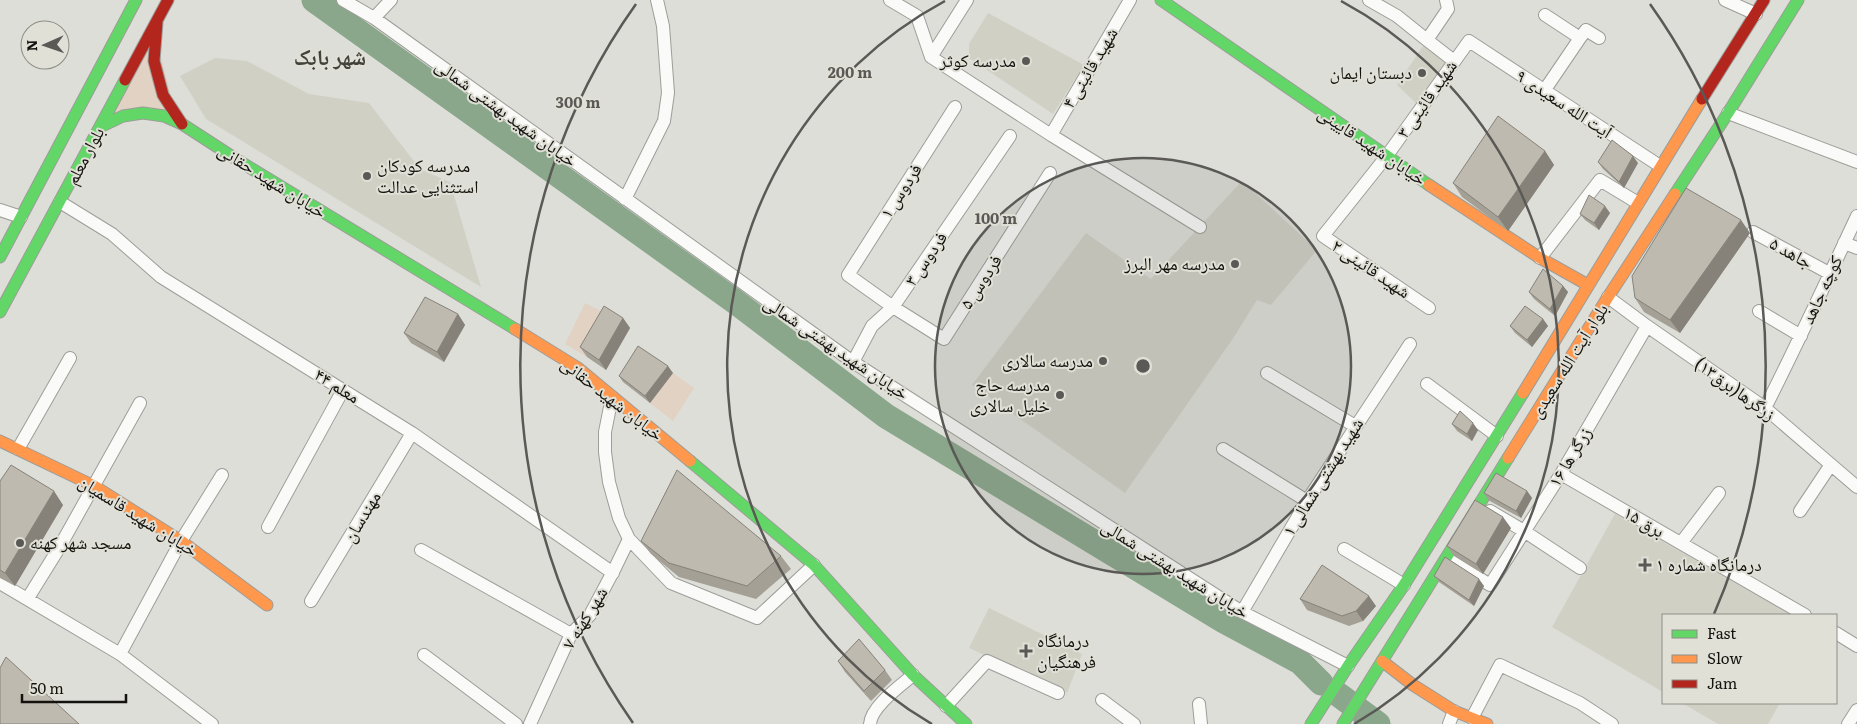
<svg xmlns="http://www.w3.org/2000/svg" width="1857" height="724" font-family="Literata,'Noto Naskh Arabic',serif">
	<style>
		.built { fill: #d0d0c5 }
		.green { fill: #e1d2c3 }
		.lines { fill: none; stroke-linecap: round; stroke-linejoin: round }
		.river { stroke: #8aa78b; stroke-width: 25 }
		.street-casing { stroke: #9d9d99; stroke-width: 14 }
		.fast-casing { stroke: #9d9d99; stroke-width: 13 }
		.slow-casing { stroke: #9d9d99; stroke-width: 13 }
		.jam-casing { stroke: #9d9d99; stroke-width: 13 }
		.street { stroke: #fafaf9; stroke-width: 12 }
		.fast { stroke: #63d668; stroke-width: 11 }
		.slow { stroke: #ff974d; stroke-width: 11 }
		.jam { stroke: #b3261e; stroke-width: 11 }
		.wall { fill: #a4a096 }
		.shaded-wall { fill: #86827a }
		.building { fill: #bfbaaf; stroke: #86827a }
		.ring { fill: none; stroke: #5a5956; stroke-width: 2.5 }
		.poi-dot { fill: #5a5956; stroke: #e0e0d7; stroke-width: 2 }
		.labels { text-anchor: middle; stroke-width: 4; stroke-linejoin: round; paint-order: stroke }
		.poi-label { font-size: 18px; fill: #13120f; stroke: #e0e0d7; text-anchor: end }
		.street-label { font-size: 18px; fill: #13120f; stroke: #e0e0d7 }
		.district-label { font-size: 22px; font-weight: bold; fill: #43423b; stroke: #e0e0d7 }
		.centre { fill: #5a5956; stroke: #e0e0d7; stroke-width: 2.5 }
		.ring-label { font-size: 15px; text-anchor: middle; font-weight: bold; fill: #5a5956; stroke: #e0e0d7; stroke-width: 4; stroke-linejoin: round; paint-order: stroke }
	</style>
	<rect width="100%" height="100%" fill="#deded9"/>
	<!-- built -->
	<path class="built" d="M 988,13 L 1084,65 L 1053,114 L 969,58 L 969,44 Z
		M 1427,40 L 1448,62 L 1418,105 L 1397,85 Z
		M 215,58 L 247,61 L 309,94 L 369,103 L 420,169 L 450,182 L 481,287 L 206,119 L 180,76 Z
		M 1242,181 L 1317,250 L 1271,305 L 1257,300 L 1234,337 L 1125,493 L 972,385 L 1086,233 L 1151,279 Z
		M 1615,514 L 1791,615 L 1663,615 L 1663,692 L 1552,627 Z
		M 989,608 L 1082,654 L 1067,693 L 969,648 Z
		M 1682,703 L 1780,703 L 1768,724 L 1718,724 Z"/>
	<!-- green -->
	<path class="green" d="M 155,33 L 177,120 L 109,120 Z
		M 585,303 L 611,316 L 587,357 L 565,344 Z
		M 673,373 L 694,388 L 673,421 L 650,403 Z"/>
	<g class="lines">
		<!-- river -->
		<path class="river" d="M 314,0 L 737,303 L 886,416 L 1224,621 L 1300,662 L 1321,683
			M 1339,695 L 1378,724"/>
		<!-- street casing -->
		<g class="street-casing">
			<path id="street" d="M 343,0 L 374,18 L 853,362 L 1242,612 L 1348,666
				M 890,0 L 917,16 L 931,57 L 1051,135 L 1200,227
				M 1369,0 L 1397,16 L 1427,40
				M 1446,0 L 1448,9 L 1427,40 L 1454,61
				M 1725,0 L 1756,14
				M 374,18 L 391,0
				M 1580,38 L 1586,30 L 1599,38
				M 931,57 L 967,0
				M 1544,91 L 1580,38 L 1545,15
				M 955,107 L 848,275 L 893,307 L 944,339 L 1050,173
				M 1728,113 L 1857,162
				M 1051,135 L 1130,0
				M 625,199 L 664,121 L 668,93 L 663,26 L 657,0
				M 60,202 L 112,234 L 161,277 L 412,433 L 613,573
				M 0,210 L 21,217
				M 1753,232 L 1829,273
				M 1844,243 L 1857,248
				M 1540,258 L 1600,180 L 1638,203
				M 1608,297 L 1647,326 L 1765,408 L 1857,487
				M 1429,308 L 1323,236 L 1386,157 L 1469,41 L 1660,166
				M 1759,311 L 1801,336
				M 853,362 L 872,326 L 893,307 L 1010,136
				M 1267,373 L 1355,426
				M 1427,384 L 1497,436
				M 612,397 L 605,432 L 605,452 L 609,482 L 619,518 L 629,539 L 671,583 L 757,618 L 814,565
				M 1765,408 C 1797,345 1827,280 1857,216
				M 18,449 L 70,358
				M 1223,449 L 1307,501
				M 1561,474 L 1805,615
				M 1490,511 L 1524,531 L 1580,568
				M 1800,511 L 1830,466
				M 268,527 L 343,390
				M 1681,543 L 1719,493
				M 1344,549 L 1404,585
				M 421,550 L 571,634
				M 1447,558 L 1490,585 L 1561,474 L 1647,326
				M 0,583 L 120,654 L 212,724
				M 28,598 L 59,548 L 140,403
				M 311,601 L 412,433
				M 1242,612 L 1307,501 L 1410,344
				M 1836,633 L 1857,646
				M 120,654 L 181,541 L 222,475
				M 424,655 L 516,724
				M 1102,700 L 1134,724
				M 1199,704 L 1201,724
				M 946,706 L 987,661 L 1058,693
				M 1472,718 L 1500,665 L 1580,703 L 1612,724
				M 530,724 L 571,634 L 590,615 L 615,568 L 629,539
				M 870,724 C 871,707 900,686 913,675
				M 1449,724 L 1454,711
				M 1848,724 L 1857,710"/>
		</g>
		<!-- fast casing -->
		<g class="fast-casing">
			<path id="fast" d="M 1161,0 L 1429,185
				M 100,127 L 123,116 L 143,113 L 164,116 L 182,124 L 239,161 L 515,329
				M 1675,194 L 1728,113 L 1798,0
				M 0,257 L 136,0
				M 0,312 L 125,80
				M 690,461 L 814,565 L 913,675 L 966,724
				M 1311,724 L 1348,666 L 1404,585 L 1523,393
				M 1343,724 L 1508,458"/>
		</g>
		<!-- slow casing -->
		<g class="slow-casing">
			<path id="slow" d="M 1429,185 L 1540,258 L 1588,285
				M 515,329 L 578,368 L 690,461
				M 1523,393 L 1702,99
				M 0,441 L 94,486 L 181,541 L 267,605
				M 1508,458 L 1608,297 L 1675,194
				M 1382,661 L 1413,685 L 1454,711 L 1487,724"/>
		</g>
		<!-- jam casing -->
		<g class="jam-casing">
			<path id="jam" d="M 157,22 L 154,61 L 163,95 L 182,124
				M 125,80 L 168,0
				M 1702,99 L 1764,0"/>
		</g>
		<!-- street -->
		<use href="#street" class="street"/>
		<!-- fast -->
		<use href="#fast" class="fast"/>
		<!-- slow -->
		<use href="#slow" class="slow"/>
		<!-- jam -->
		<use href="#jam" class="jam"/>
	</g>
	<!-- wall -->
	<path class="wall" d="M 1545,151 L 1554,165 L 1508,231 L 1462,197 L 1453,183 Z
		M 1598,162 L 1638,163 L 1624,188 L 1603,169 Z
		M 1610,213 L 1599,230 L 1585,220 L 1580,214 Z
		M 1750,233 L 1680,333 L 1644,312 L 1635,298 Z
		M 1563,286 L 1568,292 L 1555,316 L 1534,299 L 1529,292 Z
		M 458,314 L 465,325 L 444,362 L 411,343 L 404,333 Z
		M 623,318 L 630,328 L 606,370 L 587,357 L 580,347 Z
		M 1543,319 L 1548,326 L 1532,347 L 1515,333 L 1510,326 Z
		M 673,373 L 650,403 L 623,382 L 619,376 Z
		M 1452,424 L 1478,430 L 1472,441 L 1457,431 Z
		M 0,481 L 63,505 L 15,586 L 0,578 Z
		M 1527,491 L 1532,498 L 1521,518 L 1488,500 L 1484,493 Z
		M 1511,528 L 1483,574 L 1454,556 L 1447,546 Z
		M 641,541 L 781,556 L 791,569 L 756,599 L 679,577 L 651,554 Z
		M 1434,576 L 1484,586 L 1474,606 L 1439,582 Z
		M 1300,599 L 1376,606 L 1363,621 L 1349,626 L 1307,610 Z
		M 838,661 L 885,670 L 892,680 L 871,701 L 845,672 Z"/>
	<!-- shaded-wall -->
	<path class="shaded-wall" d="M 1545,151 L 1554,165 L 1508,231 L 1498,217 Z
		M 1633,156 L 1638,163 L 1624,188 L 1619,182 Z
		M 1605,206 L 1610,213 L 1599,230 L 1594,223 Z
		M 1741,220 L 1750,233 L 1680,333 L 1670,320 Z
		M 1563,286 L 1568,292 L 1555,316 L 1550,309 Z
		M 458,314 L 465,325 L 444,362 L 437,352 Z
		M 623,318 L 630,328 L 606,370 L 599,360 Z
		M 1543,319 L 1548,326 L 1532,347 L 1527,340 Z
		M 668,366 L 673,373 L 650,403 L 645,396 Z
		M 1473,423 L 1478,430 L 1472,441 L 1467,434 Z
		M 54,491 L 63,505 L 15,586 L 5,573 Z
		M 1527,491 L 1532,498 L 1521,518 L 1516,511 Z
		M 1503,517 L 1511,528 L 1483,574 L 1476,564 Z
		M 1479,579 L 1484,586 L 1474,606 L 1469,600 Z
		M 1369,596 L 1376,606 L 1363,621 L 1356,611 Z"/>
	<!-- building -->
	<path class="building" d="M 1498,116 L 1545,151 L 1498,217 L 1453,183 Z
		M 1612,140 L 1633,156 L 1619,182 L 1598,162 Z
		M 1686,188 L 1741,220 L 1670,320 L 1635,298 L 1632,276 Z
		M 1589,195 L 1605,206 L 1594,223 L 1580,214 Z
		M 1543,269 L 1563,286 L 1550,309 L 1529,292 Z
		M 425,297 L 458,314 L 437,352 L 404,333 Z
		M 604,306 L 623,318 L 599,360 L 580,347 Z
		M 1525,306 L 1543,319 L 1527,340 L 1510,326 Z
		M 638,346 L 668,366 L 645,396 L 619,376 Z
		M 1460,411 L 1473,423 L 1467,434 L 1452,424 Z
		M 11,465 L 54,491 L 5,573 L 0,570 L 0,481 Z
		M 677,470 L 781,556 L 747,586 L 669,563 L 641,541 Z
		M 1496,473 L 1527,491 L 1516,511 L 1484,493 Z
		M 1475,500 L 1503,517 L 1476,564 L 1447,546 Z
		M 1445,557 L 1479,579 L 1469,600 L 1434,576 Z
		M 1322,565 L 1369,596 L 1356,611 L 1342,616 L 1300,599 Z
		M 859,639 L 885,670 L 864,691 L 838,661 Z
		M 6,657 L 79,724 L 0,724 L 0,668 Z"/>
	<!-- distance rings -->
	<circle cx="1143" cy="366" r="208" fill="#5a5956" fill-opacity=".12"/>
	<g class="ring">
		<circle cx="1143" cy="366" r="208"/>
		<path d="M932 724A415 415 0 0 1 945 1M1341 1A415 415 0 0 1 1354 724"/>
		<path d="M633 723A623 623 0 0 1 636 4M1650 4A623 623 0 0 1 1714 614"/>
	</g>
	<!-- markers -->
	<g class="poi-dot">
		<circle cx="1026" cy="61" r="5"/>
		<circle cx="1422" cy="73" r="5"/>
		<circle cx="367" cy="176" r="5"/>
		<circle cx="1235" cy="264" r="5"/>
		<circle cx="1103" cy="361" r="5"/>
		<circle cx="1060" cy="395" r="5"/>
		<circle cx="20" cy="543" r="5"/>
		<path d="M1642.5 557.5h5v5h5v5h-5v5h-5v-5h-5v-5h5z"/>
		<path d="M1023.5 643.5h5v5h5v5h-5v5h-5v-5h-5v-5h5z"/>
	</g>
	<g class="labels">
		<!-- poi labels -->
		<g class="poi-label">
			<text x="1016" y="67">مدرسه کوثر</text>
			<text x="1412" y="79">دبستان ایمان</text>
			<text x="377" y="172" text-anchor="start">مدرسه کودکان<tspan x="377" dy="21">استثنایی عدالت</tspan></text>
			<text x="1225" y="270">مدرسه مهر البرز</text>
			<text x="1093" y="367">مدرسه سالاری</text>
			<text x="1050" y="391">مدرسه حاج<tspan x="1050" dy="21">خلیل سالاری</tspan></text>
			<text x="30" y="549" text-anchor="start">مسجد شهر کهنه</text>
			<text x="1656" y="571" text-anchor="start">درمانگاه شماره ۱</text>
			<text x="1037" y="647" text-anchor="start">درمانگاه<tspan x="1037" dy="21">فرهنگیان</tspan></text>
		</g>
		<!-- street labels -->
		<g class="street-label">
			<text transform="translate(1090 68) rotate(-59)" y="6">شهید قائینی ۴</text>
			<text transform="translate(1427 99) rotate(-55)" y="6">شهید قائینی ۳</text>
			<text transform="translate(1564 104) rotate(33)" y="6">آیت الله سعیدی ۹</text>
			<text transform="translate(506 113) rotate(36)" y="6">خیابان شهید بهشتی شمالی</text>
			<text transform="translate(1372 146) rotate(34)" y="6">خیابان شهید قایینی</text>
			<text transform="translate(85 156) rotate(-62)" y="6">بلوار معلم</text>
			<text transform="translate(272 181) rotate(32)" y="6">خیابان شهید حقانی</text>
			<text transform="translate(901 191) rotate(-57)" y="6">فردوس ۱</text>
			<text transform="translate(1791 253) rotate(29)" y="6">جاهد ۵</text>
			<text transform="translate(926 259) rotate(-56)" y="6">فردوس ۳</text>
			<text transform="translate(1371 269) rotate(34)" y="6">شهید قائینی ۲</text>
			<text transform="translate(981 282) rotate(-57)" y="6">فردوس ۵</text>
			<text transform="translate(1822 290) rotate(-65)" y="6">کوچه جاهد</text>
			<text transform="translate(836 348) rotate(34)" y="6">خیابان شهید بهشتی شمالی</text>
			<text transform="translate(1569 361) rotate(-58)" y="6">بلوار آیت الله سعیدی</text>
			<text transform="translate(337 386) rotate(32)" y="6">معلم ۴۴</text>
			<text transform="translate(1735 389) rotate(36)" y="6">زرگرها(برق۱۳)</text>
			<text transform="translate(612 399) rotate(38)" y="6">خیابان شهید حقانی</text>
			<text transform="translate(1570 457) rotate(-59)" y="6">زرگر ها ۱۶</text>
			<text transform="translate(1323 477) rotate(-58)" y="6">شهید بهشتی شمالی ۱</text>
			<text transform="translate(138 516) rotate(32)" y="6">خیابان شهید قاسمیان</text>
			<text transform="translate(362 517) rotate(-59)" y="6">مهندسان</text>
			<text transform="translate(1644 522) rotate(30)" y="6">برق ۱۵</text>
			<text transform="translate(1175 569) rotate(32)" y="6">خیابان شهید بهشتی شمالی</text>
			<text transform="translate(585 618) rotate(-58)" y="6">شهر کهنه ۷</text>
		</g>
		<!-- district labels -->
		<g class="district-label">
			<text x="330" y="65">شهر بابک</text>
		</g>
	</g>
	<circle cx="1143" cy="366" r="8" class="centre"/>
	<g class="ring-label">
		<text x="850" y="78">200 m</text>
		<text x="578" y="108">300 m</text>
		<text x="996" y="224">100 m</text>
	</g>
	<!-- legend -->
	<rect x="1662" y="614" width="175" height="90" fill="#e0e0d7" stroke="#8e8e87"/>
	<rect x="1672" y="630" width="25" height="8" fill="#63d668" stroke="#8e8e87"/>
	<text x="1707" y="639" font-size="15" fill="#13120f">Fast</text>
	<rect x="1672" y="655" width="25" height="8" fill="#ff974d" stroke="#8e8e87"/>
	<text x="1707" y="664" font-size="15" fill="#13120f">Slow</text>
	<rect x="1672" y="680" width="25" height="8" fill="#b3261e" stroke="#8e8e87"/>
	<text x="1707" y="689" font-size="15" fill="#13120f">Jam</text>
	<!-- north arrow -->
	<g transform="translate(45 45) rotate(268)"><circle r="24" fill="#e0e0d7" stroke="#8e8e87"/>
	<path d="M0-4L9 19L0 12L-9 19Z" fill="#5a5956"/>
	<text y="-8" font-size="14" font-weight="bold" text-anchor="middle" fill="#13120f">N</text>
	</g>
	<!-- scale -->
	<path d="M22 694v8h104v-8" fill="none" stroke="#13120f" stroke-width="2.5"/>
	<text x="30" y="694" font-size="15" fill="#13120f" stroke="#e0e0d7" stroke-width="4" paint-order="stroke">50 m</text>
</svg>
